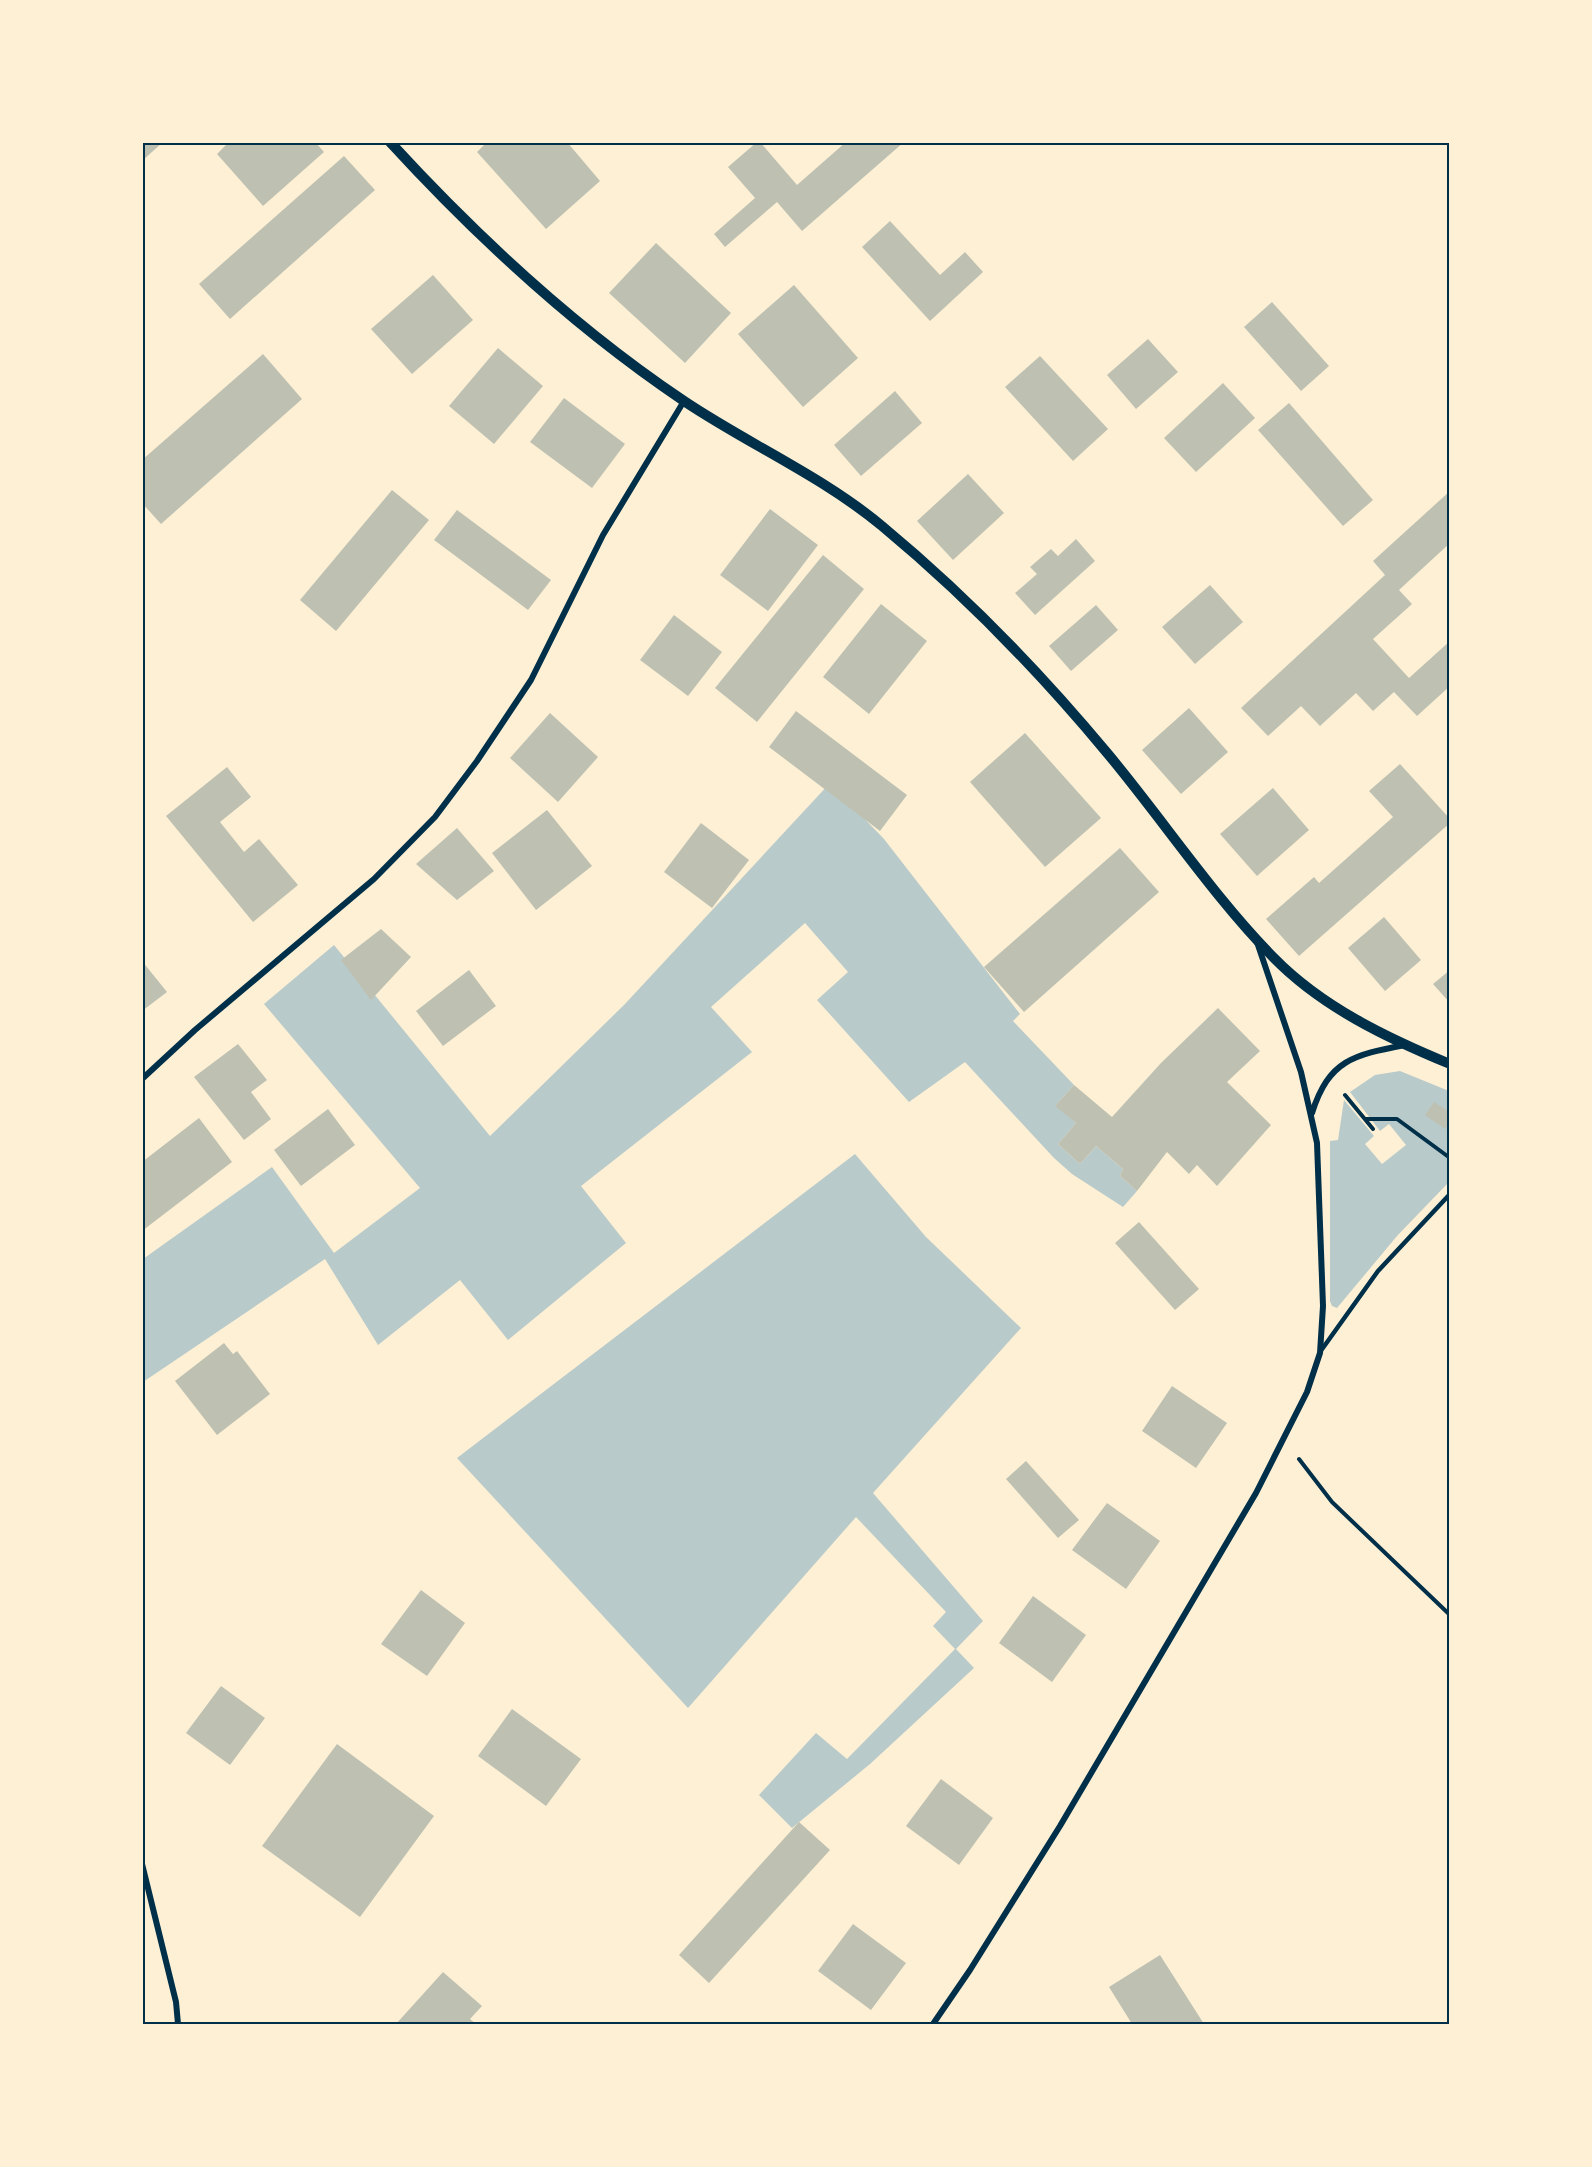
<svg xmlns="http://www.w3.org/2000/svg" width="1592" height="2167" font-family="Commissioner,sans-serif">
	<style>
		.green { fill: #b9caca }
		.building { fill: #bec0b2 }
		.lines { fill: none; stroke-linecap: round; stroke-linejoin: round }
		.path { stroke: #003049; stroke-width: 4 }
		.service { stroke: #003049; stroke-width: 4.5 }
		.minor { stroke: #003049; stroke-width: 6 }
		.tertiary { stroke: #003049; stroke-width: 10 }
		.neatline { fill: none; stroke: #003049; stroke-width: 2 }
	</style>
	<rect width="100%" height="100%" fill="#fdf0d5"/>
	<!-- green -->
	<path class="green" d="M 830,783 L 884,839 L 1020,1014 L 1013,1021 L 1074,1085 L 1056,1105 L 1076,1123 L 1058,1144 L 1080,1164 L 1096,1146 L 1123,1169 L 1120,1176 L 1137,1191 L 1123,1207 L 1072,1174 L 1054,1158 L 965,1062 L 909,1102 L 817,1000 L 848,972 L 805,923 L 711,1007 L 752,1052 L 581,1186 L 626,1243 L 508,1340 L 460,1280 L 378,1345 L 325,1259 L 143,1382 L 143,1259 L 272,1167 L 334,1253 L 420,1188 L 264,1004 L 334,945 L 490,1136 L 624,1005 Z
		M 1400,1071 L 1449,1091 L 1449,1182 L 1397,1236 L 1337,1308 L 1332,1306 L 1330,1301 L 1330,1141 L 1338,1140 L 1344,1100 L 1374,1136 L 1365,1144 L 1382,1164 L 1406,1145 L 1389,1124 L 1380,1131 L 1350,1092 L 1375,1075 Z
		M 855,1154 L 926,1237 L 1021,1328 L 873,1493 L 983,1621 L 956,1649 L 974,1668 L 870,1764 L 792,1828 L 759,1795 L 816,1733 L 847,1759 L 955,1649 L 933,1626 L 946,1612 L 856,1517 L 688,1708 L 457,1458 Z"/>
	<!-- building -->
	<path class="building" d="M 142,142 L 163,142 L 142,161 Z
		M 229,142 L 315,142 L 324,152 L 263,206 L 217,154 Z
		M 487,142 L 567,142 L 600,181 L 546,229 L 477,152 Z
		M 757,142 L 760,142 L 797,185 L 846,142 L 904,142 L 802,231 L 777,202 L 725,247 L 714,234 L 755,198 L 728,167 Z
		M 344,156 L 375,190 L 230,319 L 199,284 Z
		M 890,221 L 940,275 L 965,252 L 983,272 L 930,321 L 862,247 Z
		M 656,243 L 731,313 L 685,363 L 609,293 Z
		M 433,275 L 473,320 L 412,374 L 371,329 Z
		M 794,285 L 858,358 L 803,407 L 738,334 Z
		M 1272,302 L 1329,366 L 1301,391 L 1244,327 Z
		M 1148,339 L 1178,372 L 1136,409 L 1107,375 Z
		M 498,348 L 543,386 L 494,444 L 449,406 Z
		M 263,354 L 302,399 L 161,524 L 142,503 L 142,460 Z
		M 1040,356 L 1108,429 L 1073,461 L 1005,387 Z
		M 1223,383 L 1255,418 L 1196,472 L 1164,438 Z
		M 895,391 L 922,423 L 861,476 L 834,445 Z
		M 564,398 L 625,444 L 592,488 L 530,442 Z
		M 1289,403 L 1373,500 L 1343,526 L 1258,430 Z
		M 968,474 L 1004,513 L 953,560 L 917,521 Z
		M 392,490 L 429,520 L 336,631 L 300,600 Z
		M 1450,491 L 1450,543 L 1399,590 L 1412,604 L 1373,639 L 1409,678 L 1450,641 L 1450,686 L 1417,716 L 1394,692 L 1373,711 L 1356,693 L 1320,726 L 1301,706 L 1268,736 L 1241,708 L 1385,575 L 1373,561 Z
		M 770,509 L 818,545 L 768,611 L 720,575 Z
		M 457,510 L 551,580 L 528,610 L 434,540 Z
		M 1076,539 L 1095,561 L 1035,615 L 1015,593 L 1037,574 L 1030,567 L 1051,549 L 1058,556 Z
		M 823,555 L 864,589 L 757,722 L 715,688 Z
		M 1210,585 L 1243,622 L 1195,664 L 1162,627 Z
		M 881,604 L 927,641 L 869,714 L 823,677 Z
		M 1096,605 L 1118,630 L 1071,671 L 1049,646 Z
		M 674,615 L 722,652 L 688,696 L 640,660 Z
		M 1189,708 L 1228,752 L 1181,794 L 1142,750 Z
		M 796,711 L 907,795 L 880,831 L 769,747 Z
		M 550,713 L 598,757 L 558,802 L 510,758 Z
		M 1025,733 L 1101,818 L 1045,867 L 970,782 Z
		M 1400,764 L 1450,819 L 1450,823 L 1299,956 L 1266,919 L 1314,877 L 1319,883 L 1393,817 L 1369,791 Z
		M 227,767 L 251,797 L 220,822 L 244,852 L 259,839 L 298,885 L 253,922 L 166,816 Z
		M 1273,788 L 1309,830 L 1257,876 L 1220,834 Z
		M 547,810 L 592,866 L 536,910 L 492,853 Z
		M 701,823 L 749,860 L 712,908 L 664,872 Z
		M 457,828 L 494,871 L 457,900 L 416,864 Z
		M 1120,848 L 1159,892 L 1024,1012 L 984,967 Z
		M 1384,917 L 1421,960 L 1385,991 L 1348,948 Z
		M 381,929 L 411,957 L 371,1000 L 341,960 Z
		M 142,961 L 167,992 L 142,1011 Z
		M 469,970 L 496,1006 L 443,1046 L 416,1011 Z
		M 1450,970 L 1450,1003 L 1433,984 Z
		M 1218,1008 L 1260,1051 L 1227,1082 L 1271,1125 L 1217,1186 L 1197,1165 L 1189,1174 L 1167,1152 L 1137,1191 L 1120,1176 L 1123,1169 L 1096,1146 L 1080,1164 L 1058,1144 L 1076,1123 L 1055,1106 L 1074,1085 L 1112,1117 L 1161,1063 Z
		M 238,1044 L 267,1080 L 251,1092 L 271,1119 L 244,1140 L 194,1077 Z
		M 1434,1102 L 1450,1112 L 1450,1123 L 1445,1129 L 1425,1115 Z
		M 328,1109 L 355,1145 L 301,1186 L 274,1150 Z
		M 199,1118 L 232,1162 L 142,1231 L 142,1162 Z
		M 1139,1222 L 1199,1289 L 1175,1310 L 1115,1243 Z
		M 224,1343 L 233,1354 L 237,1351 L 270,1394 L 217,1435 L 175,1381 Z
		M 1172,1386 L 1227,1423 L 1196,1468 L 1142,1431 Z
		M 1026,1461 L 1079,1520 L 1058,1538 L 1006,1479 Z
		M 1107,1503 L 1160,1541 L 1126,1589 L 1072,1550 Z
		M 421,1590 L 465,1623 L 427,1676 L 381,1644 Z
		M 1033,1596 L 1086,1635 L 1052,1682 L 999,1643 Z
		M 221,1686 L 265,1718 L 230,1765 L 186,1733 Z
		M 512,1709 L 581,1759 L 546,1806 L 478,1756 Z
		M 337,1744 L 434,1816 L 360,1917 L 262,1846 Z
		M 941,1779 L 993,1818 L 959,1865 L 906,1826 Z
		M 799,1822 L 830,1850 L 709,1983 L 679,1955 Z
		M 853,1924 L 906,1963 L 871,2010 L 818,1971 Z
		M 1160,1955 L 1204,2024 L 1132,2024 L 1109,1987 Z
		M 443,1972 L 482,2006 L 470,2019 L 476,2024 L 396,2024 Z"/>
	<g class="lines">
		<!-- path -->
		<path class="path" d="M 1345,1095 L 1373,1129
			M 1365,1119 L 1397,1119 L 1450,1158
			M 1299,1459 L 1332,1502 L 1450,1615"/>
		<!-- service -->
		<path class="service" d="M 1320,1352 L 1378,1271 L 1450,1194"/>
		<!-- minor -->
		<path class="minor" d="M 142,1079 L 195,1030 L 374,879 L 435,817 L 477,761 L 531,680 L 603,535 L 684,401
			M 1312,1113 C 1329,1060 1353,1055 1405,1045
			M 142,1864 L 176,2002 L 178,2024
			M 933,2024 L 970,1970 L 1060,1826 L 1256,1493 L 1307,1392 L 1320,1353 L 1323,1306 L 1317,1143 L 1301,1072 L 1257,942"/>
		<!-- tertiary -->
		<path class="tertiary" d="M 390,142 C 479,239 574,327 684,401 C 748,444 822,476 882,526 C 964,594 1040,672 1108,754 C 1163,820 1214,897 1274,958 C 1322,1007 1387,1038 1450,1064"/>
	</g>
	<!-- border -->
	<rect width="1592" height="2167" fill="none" stroke="#fdf0d5" stroke-width="288"/>
	<rect x="144" y="144" width="1304" height="1879" class="neatline"/>
</svg>
